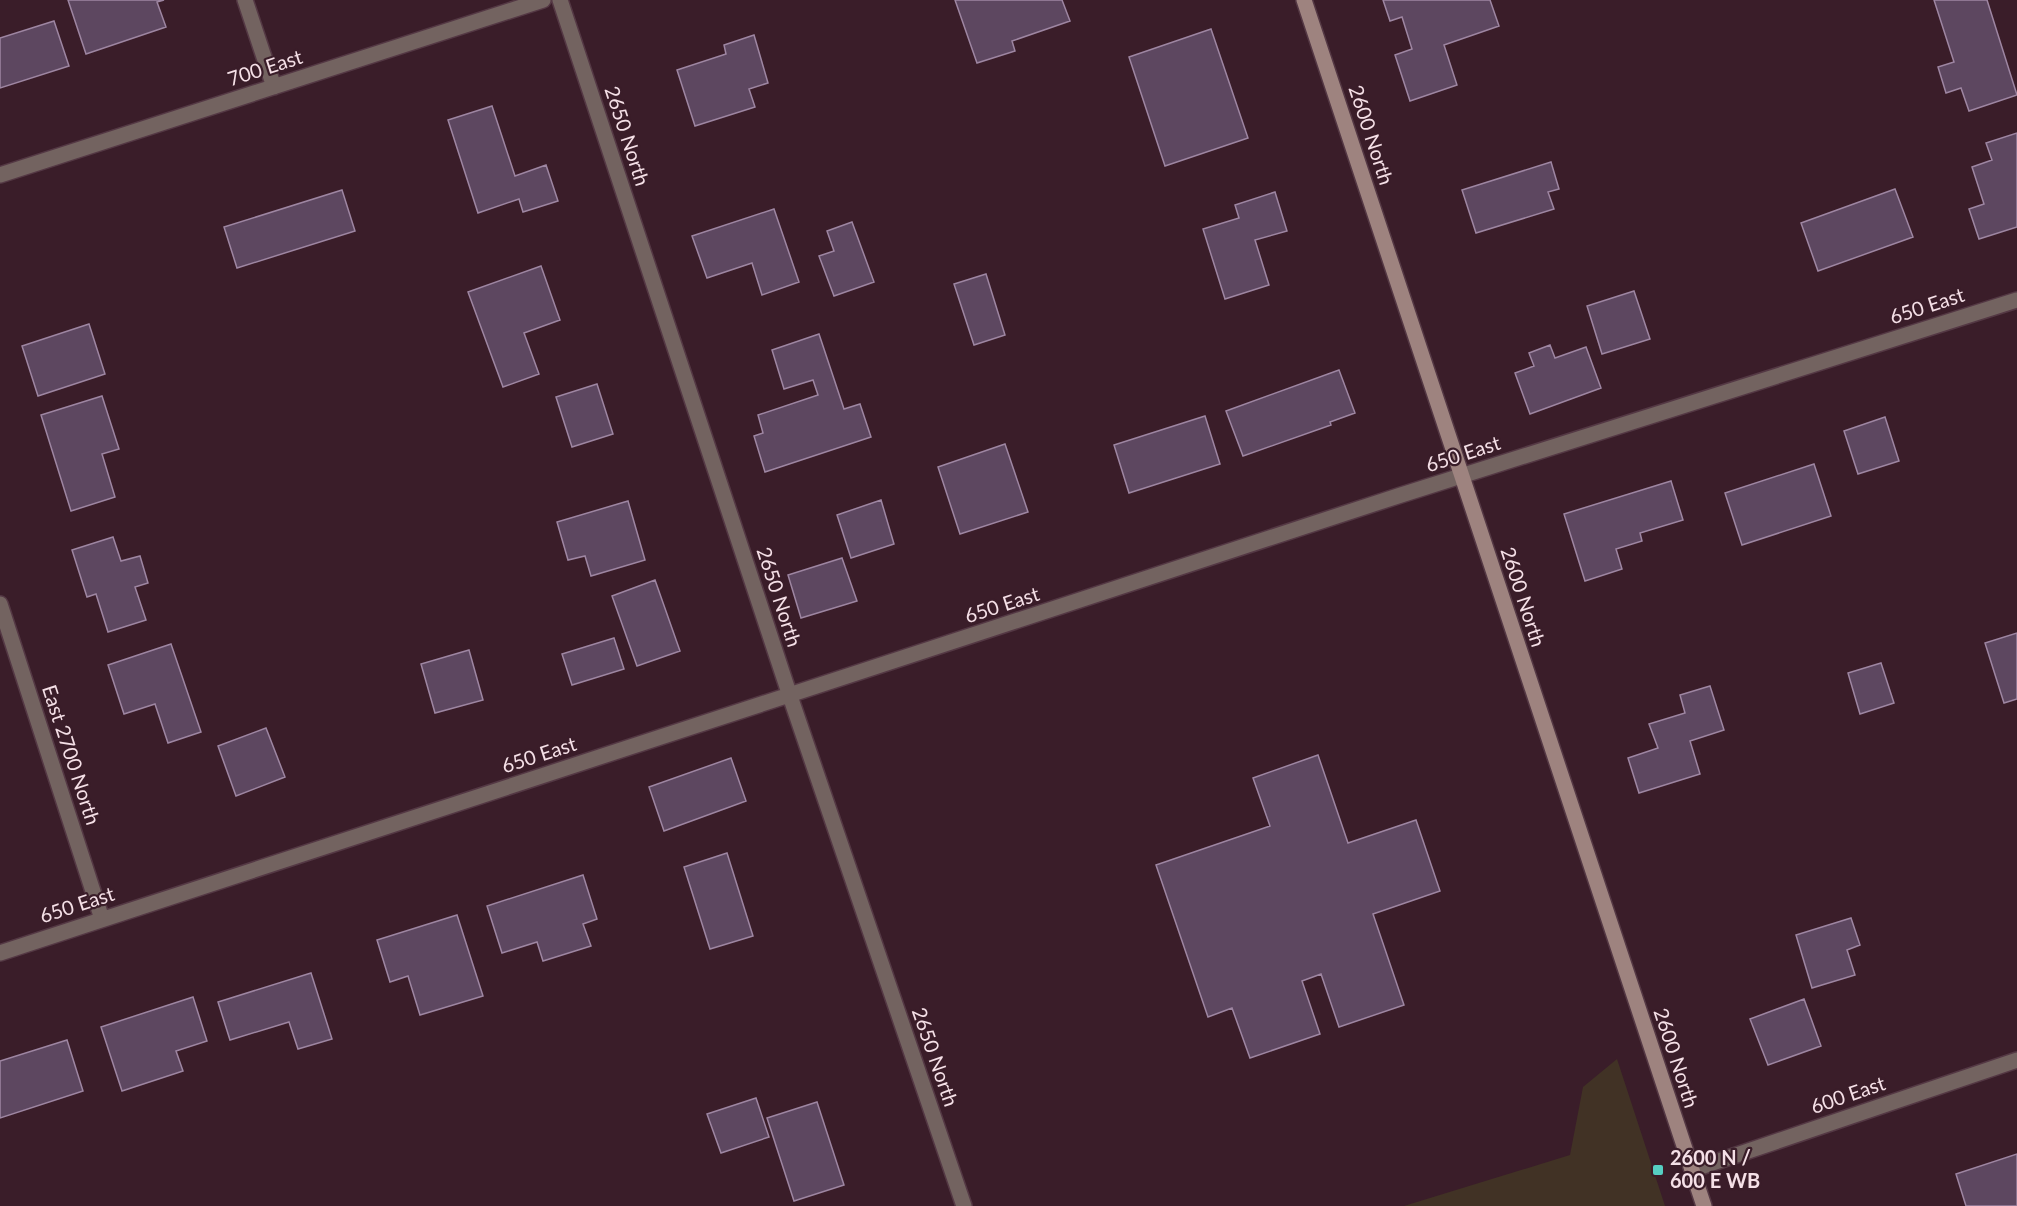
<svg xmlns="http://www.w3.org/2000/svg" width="2017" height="1206" font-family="Lato,sans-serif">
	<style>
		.green { fill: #413225 }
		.building { fill: #5d4760; stroke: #9e86a2; stroke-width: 1.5 }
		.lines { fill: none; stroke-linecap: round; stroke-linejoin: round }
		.street-casing { stroke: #543844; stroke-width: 18 }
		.secondary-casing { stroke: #543844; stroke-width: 18 }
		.street { stroke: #736360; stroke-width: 15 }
		.secondary { stroke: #9e837f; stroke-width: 15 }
		.poi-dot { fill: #56cec3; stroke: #3a1d29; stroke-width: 2 }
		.labels { text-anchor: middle; stroke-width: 4.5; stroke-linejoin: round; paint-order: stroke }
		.street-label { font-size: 20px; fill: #f5e0e7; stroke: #3a1d29 }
		.poi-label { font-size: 20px; font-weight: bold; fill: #f5e0e7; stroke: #3a1d29; text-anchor: start }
	</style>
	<rect width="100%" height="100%" fill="#3a1d29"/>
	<!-- green -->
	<path class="green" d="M 1617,1059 L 1665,1206 L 1404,1206 L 1570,1155 L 1583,1087 Z"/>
	<!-- building -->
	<path class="building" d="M 68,0 L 164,0 L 157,2 L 166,27 L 86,54 Z
		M 955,0 L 1062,0 L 1070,21 L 1012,41 L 1015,51 L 977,63 Z
		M 1383,0 L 1490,0 L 1499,26 L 1444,45 L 1457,85 L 1410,101 L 1395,55 L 1412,49 L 1402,17 L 1390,21 Z
		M 1934,0 L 1987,0 L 2017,95 L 1969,111 L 1961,88 L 1946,93 L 1938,67 L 1954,62 Z
		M 54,21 L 69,66 L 0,88 L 0,38 Z
		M 1211,29 L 1248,138 L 1165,166 L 1129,57 Z
		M 754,35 L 768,83 L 749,89 L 755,107 L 695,126 L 677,70 L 726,54 L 724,45 Z
		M 492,106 L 515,176 L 546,165 L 558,201 L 523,212 L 519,199 L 478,213 L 448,120 Z
		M 2017,133 L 2017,227 L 1979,239 L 1969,209 L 1984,204 L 1972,167 L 1992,160 L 1986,143 Z
		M 1551,162 L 1559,189 L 1548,192 L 1554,209 L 1476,233 L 1462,190 Z
		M 1895,189 L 1913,237 L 1818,271 L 1801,223 Z
		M 342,190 L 355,231 L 237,268 L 224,227 Z
		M 1275,192 L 1287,231 L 1255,240 L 1269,285 L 1225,299 L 1203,229 L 1239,218 L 1235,205 Z
		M 774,209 L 799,282 L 762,295 L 752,263 L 707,278 L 692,236 Z
		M 852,222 L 874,282 L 834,296 L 819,256 L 834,251 L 827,231 Z
		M 541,266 L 560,320 L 524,333 L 539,374 L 503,387 L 468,292 Z
		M 986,274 L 1005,335 L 974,345 L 954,284 Z
		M 1634,291 L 1650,339 L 1602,354 L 1587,306 Z
		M 89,324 L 105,374 L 38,396 L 22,346 Z
		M 819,334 L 844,409 L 860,404 L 871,437 L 765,472 L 754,436 L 763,433 L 758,415 L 818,395 L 813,380 L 784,389 L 772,350 Z
		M 1550,345 L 1555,358 L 1586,347 L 1601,388 L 1530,414 L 1515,373 L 1534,366 L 1529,353 Z
		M 1339,370 L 1355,413 L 1330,422 L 1331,425 L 1243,456 L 1226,411 Z
		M 597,384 L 613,434 L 572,447 L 556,397 Z
		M 102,396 L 119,449 L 102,454 L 115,497 L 71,511 L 41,415 Z
		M 1205,416 L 1220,464 L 1129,493 L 1114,445 Z
		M 1885,417 L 1899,461 L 1858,474 L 1844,431 Z
		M 1005,444 L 1028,512 L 960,534 L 938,467 Z
		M 1814,464 L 1831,516 L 1742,545 L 1725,493 Z
		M 1671,481 L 1683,520 L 1640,533 L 1642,541 L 1616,549 L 1622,569 L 1585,581 L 1564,514 Z
		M 881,500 L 894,544 L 851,558 L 837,515 Z
		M 628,501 L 645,560 L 591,576 L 585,556 L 568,560 L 557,522 Z
		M 113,537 L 121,561 L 140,556 L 148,583 L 135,587 L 146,620 L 108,632 L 96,594 L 87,597 L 72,550 Z
		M 842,558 L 857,601 L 801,618 L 788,575 Z
		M 655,580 L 680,651 L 637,666 L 612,596 Z
		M 2017,633 L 2017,699 L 2004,703 L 1985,643 Z
		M 614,638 L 624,669 L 572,685 L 562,654 Z
		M 171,644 L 201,732 L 168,743 L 155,704 L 124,714 L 108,665 Z
		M 469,650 L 483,700 L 435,713 L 421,664 Z
		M 1881,663 L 1894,703 L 1860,714 L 1848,673 Z
		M 1710,686 L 1724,730 L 1690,741 L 1700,774 L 1639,793 L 1628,758 L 1658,748 L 1649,724 L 1685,713 L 1680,695 Z
		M 266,728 L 285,777 L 236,796 L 218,746 Z
		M 1318,755 L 1348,843 L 1416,820 L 1440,891 L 1373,914 L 1404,1005 L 1339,1027 L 1321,974 L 1302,981 L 1320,1034 L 1250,1058 L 1232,1008 L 1208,1017 L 1156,865 L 1270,826 L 1253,778 Z
		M 731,758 L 746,801 L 664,831 L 649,787 Z
		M 727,853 L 753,936 L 710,949 L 684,867 Z
		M 583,875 L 597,919 L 583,924 L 591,946 L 543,961 L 537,942 L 502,953 L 487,906 Z
		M 457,915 L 483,996 L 420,1015 L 408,976 L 390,982 L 377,940 Z
		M 1851,918 L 1860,945 L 1847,950 L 1855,975 L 1812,988 L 1796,935 Z
		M 311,973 L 332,1039 L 298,1049 L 289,1022 L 230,1040 L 218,1002 Z
		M 193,997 L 207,1041 L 176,1051 L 183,1071 L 122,1091 L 101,1027 Z
		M 1804,999 L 1821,1046 L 1768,1065 L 1750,1019 Z
		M 67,1040 L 83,1091 L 0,1118 L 0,1061 Z
		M 756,1098 L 769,1137 L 721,1153 L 707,1114 Z
		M 817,1102 L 844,1185 L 794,1201 L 767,1118 Z
		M 2017,1154 L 2017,1206 L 1966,1206 L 1956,1174 Z"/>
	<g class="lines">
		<!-- street casing -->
		<g class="street-casing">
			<path id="street" d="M 245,0 L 274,87
				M 560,0 L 790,696 L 964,1206
				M 0,175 L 543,0
				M 0,604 L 102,919
				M 0,953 L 1401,495 L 2017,300
				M 1692,1170 L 2017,1060"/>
		</g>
		<!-- secondary casing -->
		<g class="secondary-casing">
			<path id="secondary" d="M 1304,0 L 1704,1206"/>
		</g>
		<!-- street -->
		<use href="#street" class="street"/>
		<!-- secondary -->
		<use href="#secondary" class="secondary"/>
	</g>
	<!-- markers -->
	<rect class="poi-dot" x="1652" y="1164" width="12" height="12" rx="3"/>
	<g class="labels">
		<!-- street labels -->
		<g class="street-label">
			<text transform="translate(265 68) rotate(-18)" y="7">700 East</text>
			<text transform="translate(1371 135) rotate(72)" y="7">2600 North</text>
			<text transform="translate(627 136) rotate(72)" y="7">2650 North</text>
			<text transform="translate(1927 306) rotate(-18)" y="7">650 East</text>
			<text transform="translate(1463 454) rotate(-18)" y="7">650 East</text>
			<text transform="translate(779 597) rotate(72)" y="7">2650 North</text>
			<text transform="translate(1523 597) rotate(72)" y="7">2600 North</text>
			<text transform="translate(1002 605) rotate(-18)" y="7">650 East</text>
			<text transform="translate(71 755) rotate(72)" y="7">East 2700 North</text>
			<text transform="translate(539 755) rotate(-18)" y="7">650 East</text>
			<text transform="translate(77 905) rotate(-18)" y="7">650 East</text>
			<text transform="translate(935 1057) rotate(71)" y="7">2650 North</text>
			<text transform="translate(1676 1058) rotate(72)" y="7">2600 North</text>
			<text transform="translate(1848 1095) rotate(-19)" y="7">600 East</text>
		</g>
		<!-- poi labels -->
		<g class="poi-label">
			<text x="1670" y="1165">2600 N /<tspan x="1670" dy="23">600 E WB</tspan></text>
		</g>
	</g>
</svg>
